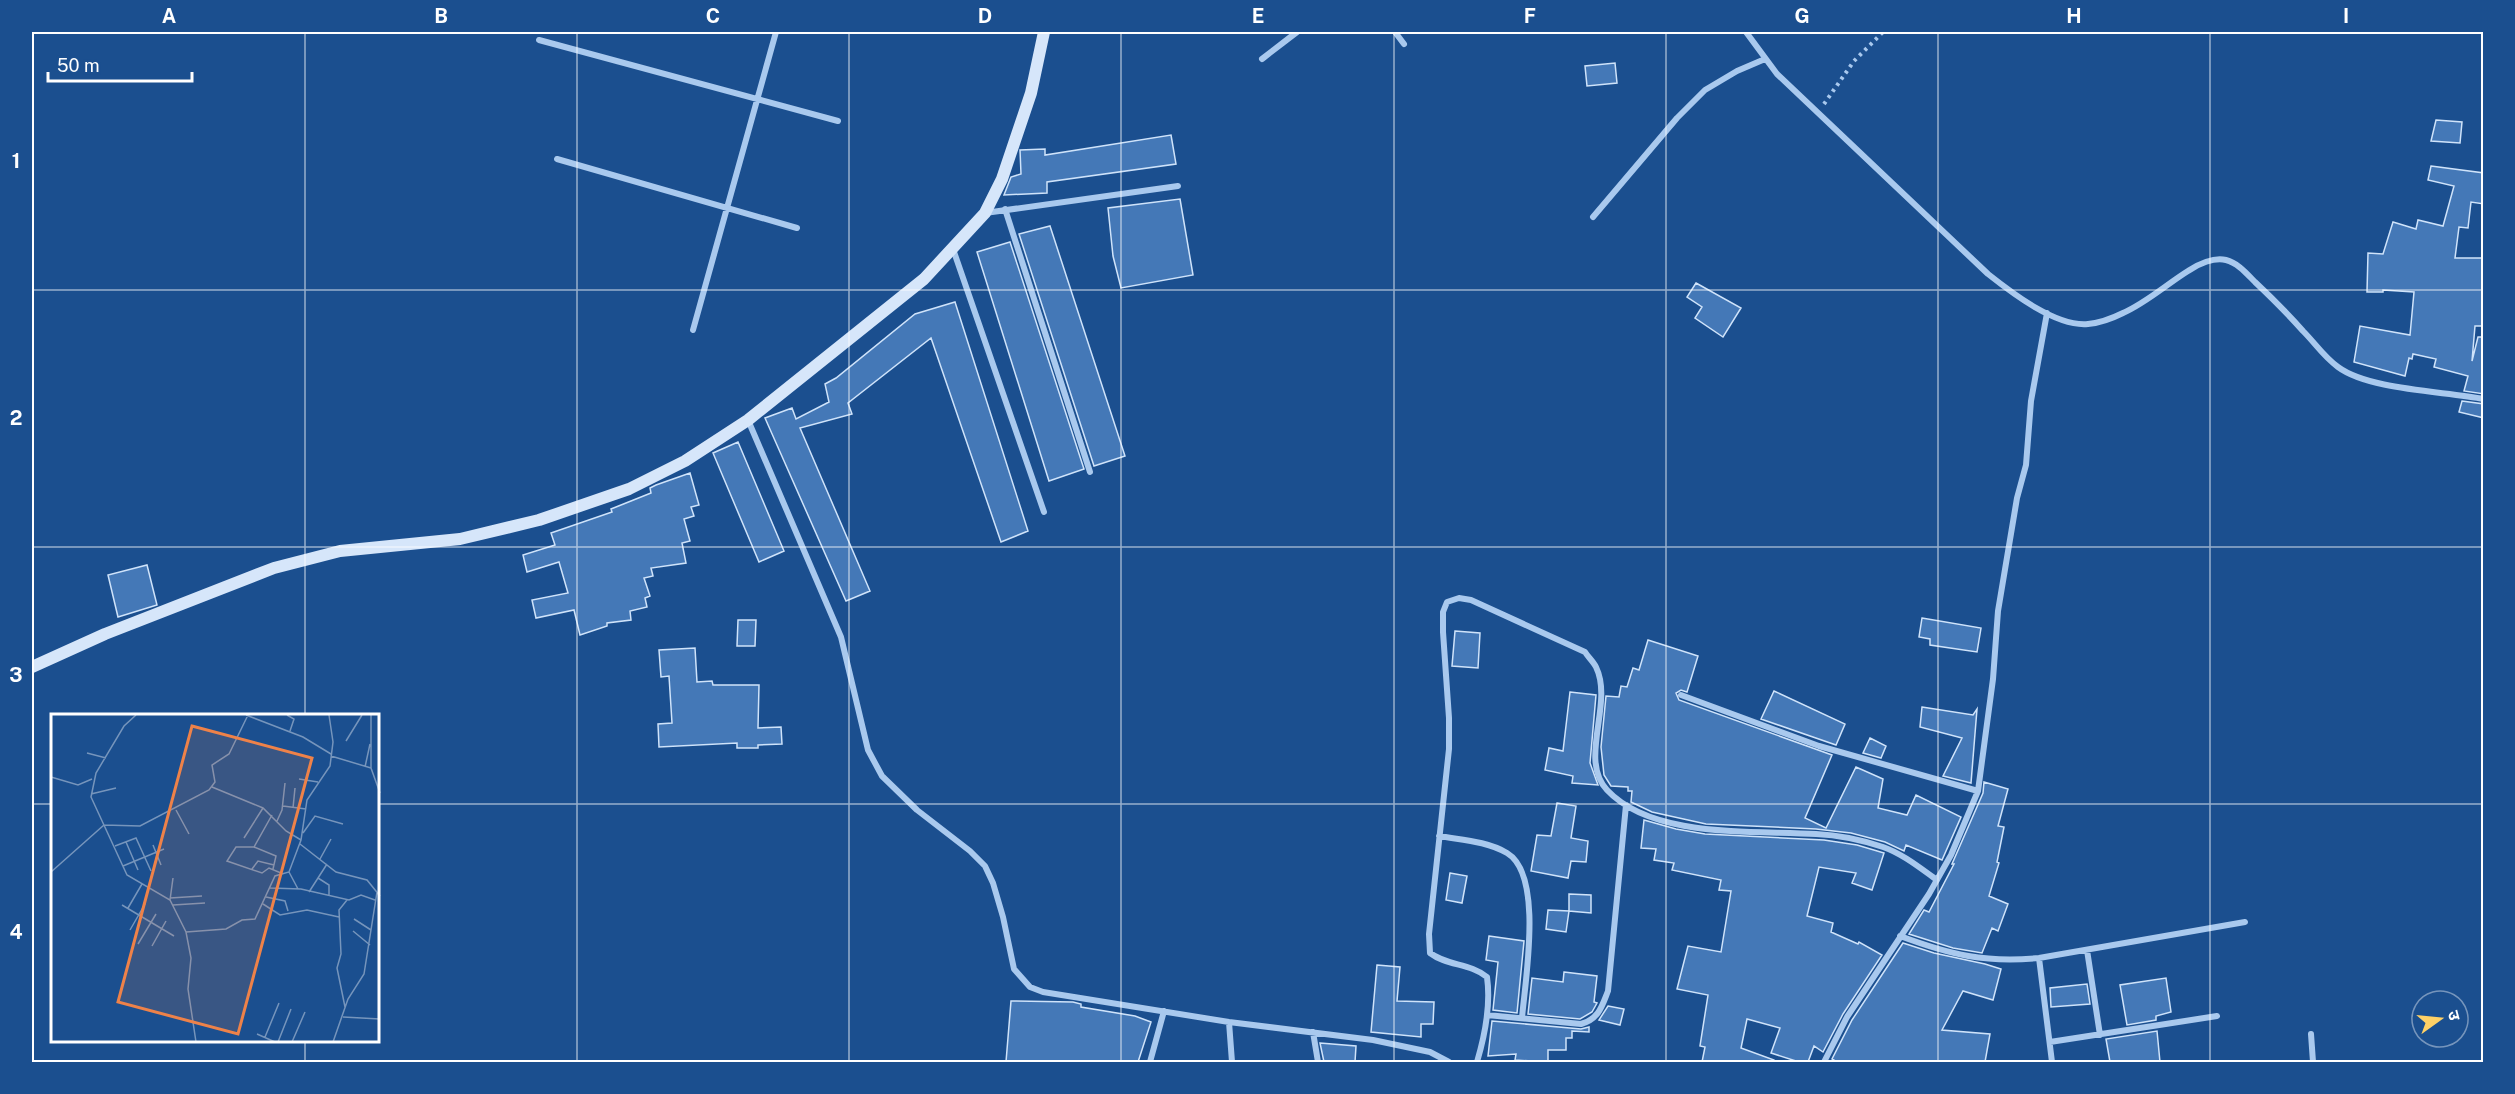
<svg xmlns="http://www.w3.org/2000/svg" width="2515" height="1094" font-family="'Public Sans','Noto Sans Devanagari',sans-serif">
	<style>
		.building { fill: #4478b7; stroke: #cfe3fa; stroke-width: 1.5 }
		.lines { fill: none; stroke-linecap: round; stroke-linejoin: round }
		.path { stroke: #a9c9ee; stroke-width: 4; stroke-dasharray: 3 4.5; stroke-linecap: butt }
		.street { stroke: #a9c9ee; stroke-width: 6 }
		.secondary { stroke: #d6e6fa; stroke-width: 12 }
		.grid { fill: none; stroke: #fff; stroke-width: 1.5; stroke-opacity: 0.55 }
		.inset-road { fill: none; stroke: #7695bc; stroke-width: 1.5 }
		.view { fill: #ee8249; fill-opacity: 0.15; stroke: #ee8249; stroke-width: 3 }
		.inset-edge { fill: none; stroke: #fff; stroke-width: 3 }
		.neatline { fill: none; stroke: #fff; stroke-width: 2 }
		.grid-label { font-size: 20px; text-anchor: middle; font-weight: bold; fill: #fff }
	</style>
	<rect width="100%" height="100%" fill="#1b4f8f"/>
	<!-- building -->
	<path class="building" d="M 1615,63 L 1617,83 L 1587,86 L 1585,66 Z
		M 2436,120 L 2462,122 L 2460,143 L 2431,141 Z
		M 1171,135 L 1176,164 L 1047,182 L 1047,193 L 1004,195 L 1011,177 L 1021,174 L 1020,150 L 1045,149 L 1045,155 Z
		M 2431,166 L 2484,173 L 2484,204 L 2471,202 L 2468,228 L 2459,227 L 2455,258 L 2484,258 L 2484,326 L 2475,326 L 2472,361 L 2478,337 L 2484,337 L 2484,394 L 2464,391 L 2468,376 L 2434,367 L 2436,359 L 2413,354 L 2412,359 L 2409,358 L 2405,376 L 2354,362 L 2360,326 L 2410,335 L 2414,292 L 2383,290 L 2383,292 L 2367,292 L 2368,253 L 2383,254 L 2393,222 L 2416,229 L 2418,220 L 2443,226 L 2454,186 L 2428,180 Z
		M 1180,199 L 1193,275 L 1121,288 L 1113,256 L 1108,208 Z
		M 1050,226 L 1125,456 L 1094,466 L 1019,234 Z
		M 1010,242 L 1084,469 L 1049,481 L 977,252 Z
		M 1696,283 L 1741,308 L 1723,337 L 1695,318 L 1702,307 L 1687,297 Z
		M 955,302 L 1028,531 L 1001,542 L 931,338 L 848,403 L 852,414 L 800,428 L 870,591 L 846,601 L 765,418 L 792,408 L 796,419 L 829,402 L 825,384 L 836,378 L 915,314 Z
		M 2462,401 L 2484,404 L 2484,418 L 2459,412 Z
		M 738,442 L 784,551 L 759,562 L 713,453 Z
		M 690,473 L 699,505 L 691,507 L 694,516 L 684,519 L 690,541 L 682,543 L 686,563 L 651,568 L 653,576 L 644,578 L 650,596 L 645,598 L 647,607 L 630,611 L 631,620 L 607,623 L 607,626 L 580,635 L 574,610 L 536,618 L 532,600 L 568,593 L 559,562 L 527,572 L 523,555 L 555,545 L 551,533 L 612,512 L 611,509 L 651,493 L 650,488 L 656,485 Z
		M 147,565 L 157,605 L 118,617 L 108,575 Z
		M 1922,618 L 1981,628 L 1977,652 L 1930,645 L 1930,639 L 1919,637 Z
		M 738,620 L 756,620 L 755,646 L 737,646 Z
		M 1455,631 L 1480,633 L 1478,668 L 1452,666 Z
		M 1648,640 L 1698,656 L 1687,692 L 1681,690 L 1676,693 L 1679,700 L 1832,755 L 1805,818 L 1826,828 L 1856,767 L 1883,779 L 1878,808 L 1907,815 L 1916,795 L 1961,817 L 1942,860 L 1906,845 L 1904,851 L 1885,842 L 1851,833 L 1816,829 L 1706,824 L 1652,812 L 1631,802 L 1632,791 L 1628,791 L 1628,787 L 1611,786 L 1604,775 L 1601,747 L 1606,696 L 1619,697 L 1621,686 L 1627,687 L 1633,668 L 1639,670 Z
		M 695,648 L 697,682 L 712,681 L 713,685 L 759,685 L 758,728 L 781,727 L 782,744 L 758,745 L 758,748 L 737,748 L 737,743 L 659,747 L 658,724 L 672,723 L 669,676 L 661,677 L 659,650 Z
		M 1774,691 L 1845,724 L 1836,745 L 1761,719 Z
		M 1570,692 L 1596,695 L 1590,763 L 1598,785 L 1572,783 L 1573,776 L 1545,770 L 1549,748 L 1563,751 Z
		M 1922,707 L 1973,715 L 1977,709 L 1971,783 L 1943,776 L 1962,738 L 1920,727 Z
		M 1870,738 L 1886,746 L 1881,758 L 1863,753 Z
		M 1984,782 L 2008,789 L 1998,826 L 2004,827 L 1997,862 L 1999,863 L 1989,896 L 2008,904 L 1998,931 L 1992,928 L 1982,953 L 1953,948 L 1909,934 L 1924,910 L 1929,912 L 1954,864 L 1952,864 L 1983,793 Z
		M 1557,803 L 1576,806 L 1571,838 L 1588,841 L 1586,862 L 1571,861 L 1568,878 L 1531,871 L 1537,835 L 1551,836 Z
		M 1644,820 L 1676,829 L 1705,834 L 1824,840 L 1857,845 L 1884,853 L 1872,890 L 1852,883 L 1856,873 L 1819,867 L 1807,916 L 1833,923 L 1831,932 L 1858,944 L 1859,942 L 1882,955 L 1843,1014 L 1823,1052 L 1814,1046 L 1808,1062 L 1799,1062 L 1771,1053 L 1780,1028 L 1747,1019 L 1741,1048 L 1774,1060 L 1774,1062 L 1702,1062 L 1705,1047 L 1700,1046 L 1708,995 L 1677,989 L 1688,946 L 1721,952 L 1731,891 L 1719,890 L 1721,880 L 1672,870 L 1674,863 L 1654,860 L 1656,849 L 1641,848 Z
		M 1450,873 L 1467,876 L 1462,903 L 1446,900 Z
		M 1569,894 L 1591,895 L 1591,913 L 1569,911 Z
		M 1548,910 L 1569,911 L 1566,932 L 1546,929 Z
		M 1489,936 L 1524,941 L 1517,1013 L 1493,1010 L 1498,962 L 1486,960 Z
		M 1903,943 L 1934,953 L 1985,964 L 2001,969 L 1993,1000 L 1963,991 L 1942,1030 L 1990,1034 L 1985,1062 L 1837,1062 L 1832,1059 L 1852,1020 Z
		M 1377,965 L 1400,967 L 1397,1001 L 1434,1002 L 1433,1024 L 1421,1024 L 1421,1037 L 1371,1032 Z
		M 1564,972 L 1597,976 L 1594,1002 L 1597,1003 L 1592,1012 L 1580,1019 L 1528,1014 L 1532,978 L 1563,982 Z
		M 2166,978 L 2171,1012 L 2156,1016 L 2156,1020 L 2127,1025 L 2120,985 Z
		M 2087,984 L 2090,1004 L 2051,1007 L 2050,988 Z
		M 1011,1001 L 1073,1002 L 1081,1004 L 1081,1007 L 1135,1016 L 1151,1022 L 1138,1062 L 1025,1061 L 1025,1062 L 1006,1062 Z
		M 1608,1006 L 1624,1009 L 1620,1025 L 1599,1020 Z
		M 1492,1021 L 1581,1029 L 1589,1027 L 1589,1032 L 1572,1031 L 1572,1038 L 1566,1038 L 1566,1050 L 1548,1050 L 1548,1062 L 1515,1060 L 1516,1054 L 1488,1056 Z
		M 2157,1031 L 2160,1062 L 2110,1062 L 2106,1039 Z
		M 1320,1043 L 1356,1046 L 1355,1062 L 1324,1062 Z"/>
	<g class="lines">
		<!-- path -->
		<path class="path" d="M 1824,104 L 1854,61 L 1883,32"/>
		<!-- street -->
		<path class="street" d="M 1395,32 L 1404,44
			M 1746,32 L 1777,74 L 1988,274 C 2012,293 2056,327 2088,324 C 2099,323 2113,318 2123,313 C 2146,303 2167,284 2188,271 C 2198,264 2214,257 2226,260 C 2238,263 2247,274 2255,282 C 2272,298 2288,314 2303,331 C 2315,343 2324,357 2338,367 C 2369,390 2443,391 2484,399
			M 539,40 L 838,121
			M 1262,59 L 1297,32
			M 557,159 L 797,228
			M 1005,209 L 1090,472
			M 985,213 L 1178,186
			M 1593,217 L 1677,118 L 1705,90 L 1737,71 L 1765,59
			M 953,249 L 1044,512
			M 693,330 L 776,32
			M 748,420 L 841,637 L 868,750 L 882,776 L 917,810 L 970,851 L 985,866 L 993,883 L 1003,917 L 1014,969 L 1030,987 L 1043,992 L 1229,1022 L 1373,1040 L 1430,1052 L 1449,1062
			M 1681,695 L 1819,746 L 1978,791
			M 1439,836 C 1461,840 1487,841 1507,853 C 1544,875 1525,981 1522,1018
			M 1900,936 C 1951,955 1985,963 2039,958 L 2245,922
			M 2087,950 L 2100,1035
			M 2039,958 L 2052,1062
			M 1487,1015 L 1581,1024 C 1599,1019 1602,1006 1608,991 L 1626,805
			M 1229,1022 L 1232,1062
			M 1313,1032 L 1318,1062
			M 2311,1034 L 2313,1062
			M 2050,1042 L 2217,1016
			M 1150,1062 L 1164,1011
			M 1477,1062 C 1485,1035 1491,1005 1487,977 C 1470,963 1447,966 1430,953 L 1429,934 L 1449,749 L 1449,718 L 1443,632 L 1443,612 L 1447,602 L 1459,598 L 1471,600 L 1585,652 C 1588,657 1593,661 1596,667 C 1614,704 1578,759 1607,790 C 1653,839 1754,830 1816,834 C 1838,835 1862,840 1883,847 C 1903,854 1920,868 1937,880
			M 1824,1062 L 1847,1017 L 1929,894 L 1951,855 L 1978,791 L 1993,679 L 1998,611 L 2017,498 L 2026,465 L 2031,401 L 2047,313"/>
		<!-- secondary -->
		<path class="secondary" d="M 32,667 L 105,634 L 274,568 L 340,551 L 460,539 L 539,520 L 629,489 L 685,461 L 748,420 L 924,279 L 985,213 L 1002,179 L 1031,93 L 1044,32"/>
	</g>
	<!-- grid -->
	<path class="grid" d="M 305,32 L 305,716M 577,32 L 577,1062M 849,32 L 849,1062M 1121,32 L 1121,1062M 1394,32 L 1394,1062M 1666,32 L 1666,1062M 1938,32 L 1938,1062M 2210,32 L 2210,1062M 32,290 L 2484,290M 32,547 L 2484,547M 32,804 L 52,804M 378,804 L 2484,804M 305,1042 L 305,1062"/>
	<!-- overview -->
	<g transform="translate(51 714)">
		<rect width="328" height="328" fill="#1b4f8f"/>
		<path class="inset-road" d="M 85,1 L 73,12 L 45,59 L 40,83 L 76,161 L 119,186 L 135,218 L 140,244 L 137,275 L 145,328M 195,1 L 252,23 L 280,40M 236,1 L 243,5 L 239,17M 320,1 L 320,54 L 329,79M 295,27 L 311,1M 36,39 L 55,44M 280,42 L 320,54M 314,53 L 319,30M 0,63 L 27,71 L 41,65M 248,65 L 267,68M 161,73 L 212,94 L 235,117 L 250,126M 40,80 L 65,74M 232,92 L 255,95M 242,94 L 244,74M 125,96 L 138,120M 221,101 L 203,133 L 185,133 L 176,147 L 211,159 L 218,154 L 230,159M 226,107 L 231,96 L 234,69M 252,119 L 264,102 L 292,110M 193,124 L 212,94M 75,128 L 87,156M 249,130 L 285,158 L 316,166 L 329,182M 102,131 L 110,151M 64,132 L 85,124 L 100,157M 203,133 L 225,142 L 222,155M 269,145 L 280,125M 72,152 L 113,135M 201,155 L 207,147 L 223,151M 0,158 L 53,111 L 89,112 L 158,76 L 164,68 L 161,51 L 178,40 L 197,1M 238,158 L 247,175M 267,164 L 278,171 L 278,181M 219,174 L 250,175 L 298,186 L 310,181 L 324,186M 258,178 L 276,150M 215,183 L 234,187 L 237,197M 119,184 L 151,182M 119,186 L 122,164M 212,190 L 229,201 L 256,196 L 288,203M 71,191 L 123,222M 122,191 L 154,189M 77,194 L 91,170M 303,205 L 320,216M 79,216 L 94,190M 302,217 L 319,231M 135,218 L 175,215 L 191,206 L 204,205 L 224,162 L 238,158 L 250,126 L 256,86 L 279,52 L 282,28 L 278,1M 87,230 L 105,200M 101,232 L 115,207M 294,293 L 286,254 L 290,240 L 288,196 L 296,186M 292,303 L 329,305M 206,320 L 224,328M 214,323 L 228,289M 227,328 L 240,295M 241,328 L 254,298M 282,328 L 297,285 L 313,260 L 326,178"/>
		<path class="view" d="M 141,12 L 261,44 L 187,320 L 67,288 Z"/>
		<rect width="328" height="328" class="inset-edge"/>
	</g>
	<!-- border -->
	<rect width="2515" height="1094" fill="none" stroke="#1b4f8f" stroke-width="66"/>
	<!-- north arrow -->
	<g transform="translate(2440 1019) rotate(75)"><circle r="28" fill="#1b4f8f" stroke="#7695bc" stroke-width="1.5"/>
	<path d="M0-4.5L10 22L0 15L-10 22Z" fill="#ffd166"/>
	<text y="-9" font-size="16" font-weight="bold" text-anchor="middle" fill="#ffffff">उ</text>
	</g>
	<!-- scale -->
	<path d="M48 72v9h144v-9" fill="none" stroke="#ffffff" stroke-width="3"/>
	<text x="57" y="72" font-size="18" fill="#ffffff" stroke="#1b4f8f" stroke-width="4.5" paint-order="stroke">50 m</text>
	<rect x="33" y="33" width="2449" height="1028" class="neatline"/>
	<g class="grid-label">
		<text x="169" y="23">A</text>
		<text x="441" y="23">B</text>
		<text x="713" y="23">C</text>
		<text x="985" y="23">D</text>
		<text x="1258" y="23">E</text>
		<text x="1530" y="23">F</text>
		<text x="1802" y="23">G</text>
		<text x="2074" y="23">H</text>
		<text x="2346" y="23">I</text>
		<text x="16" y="168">1</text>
		<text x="16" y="425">2</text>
		<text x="16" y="682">3</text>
		<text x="16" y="939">4</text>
	</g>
</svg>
